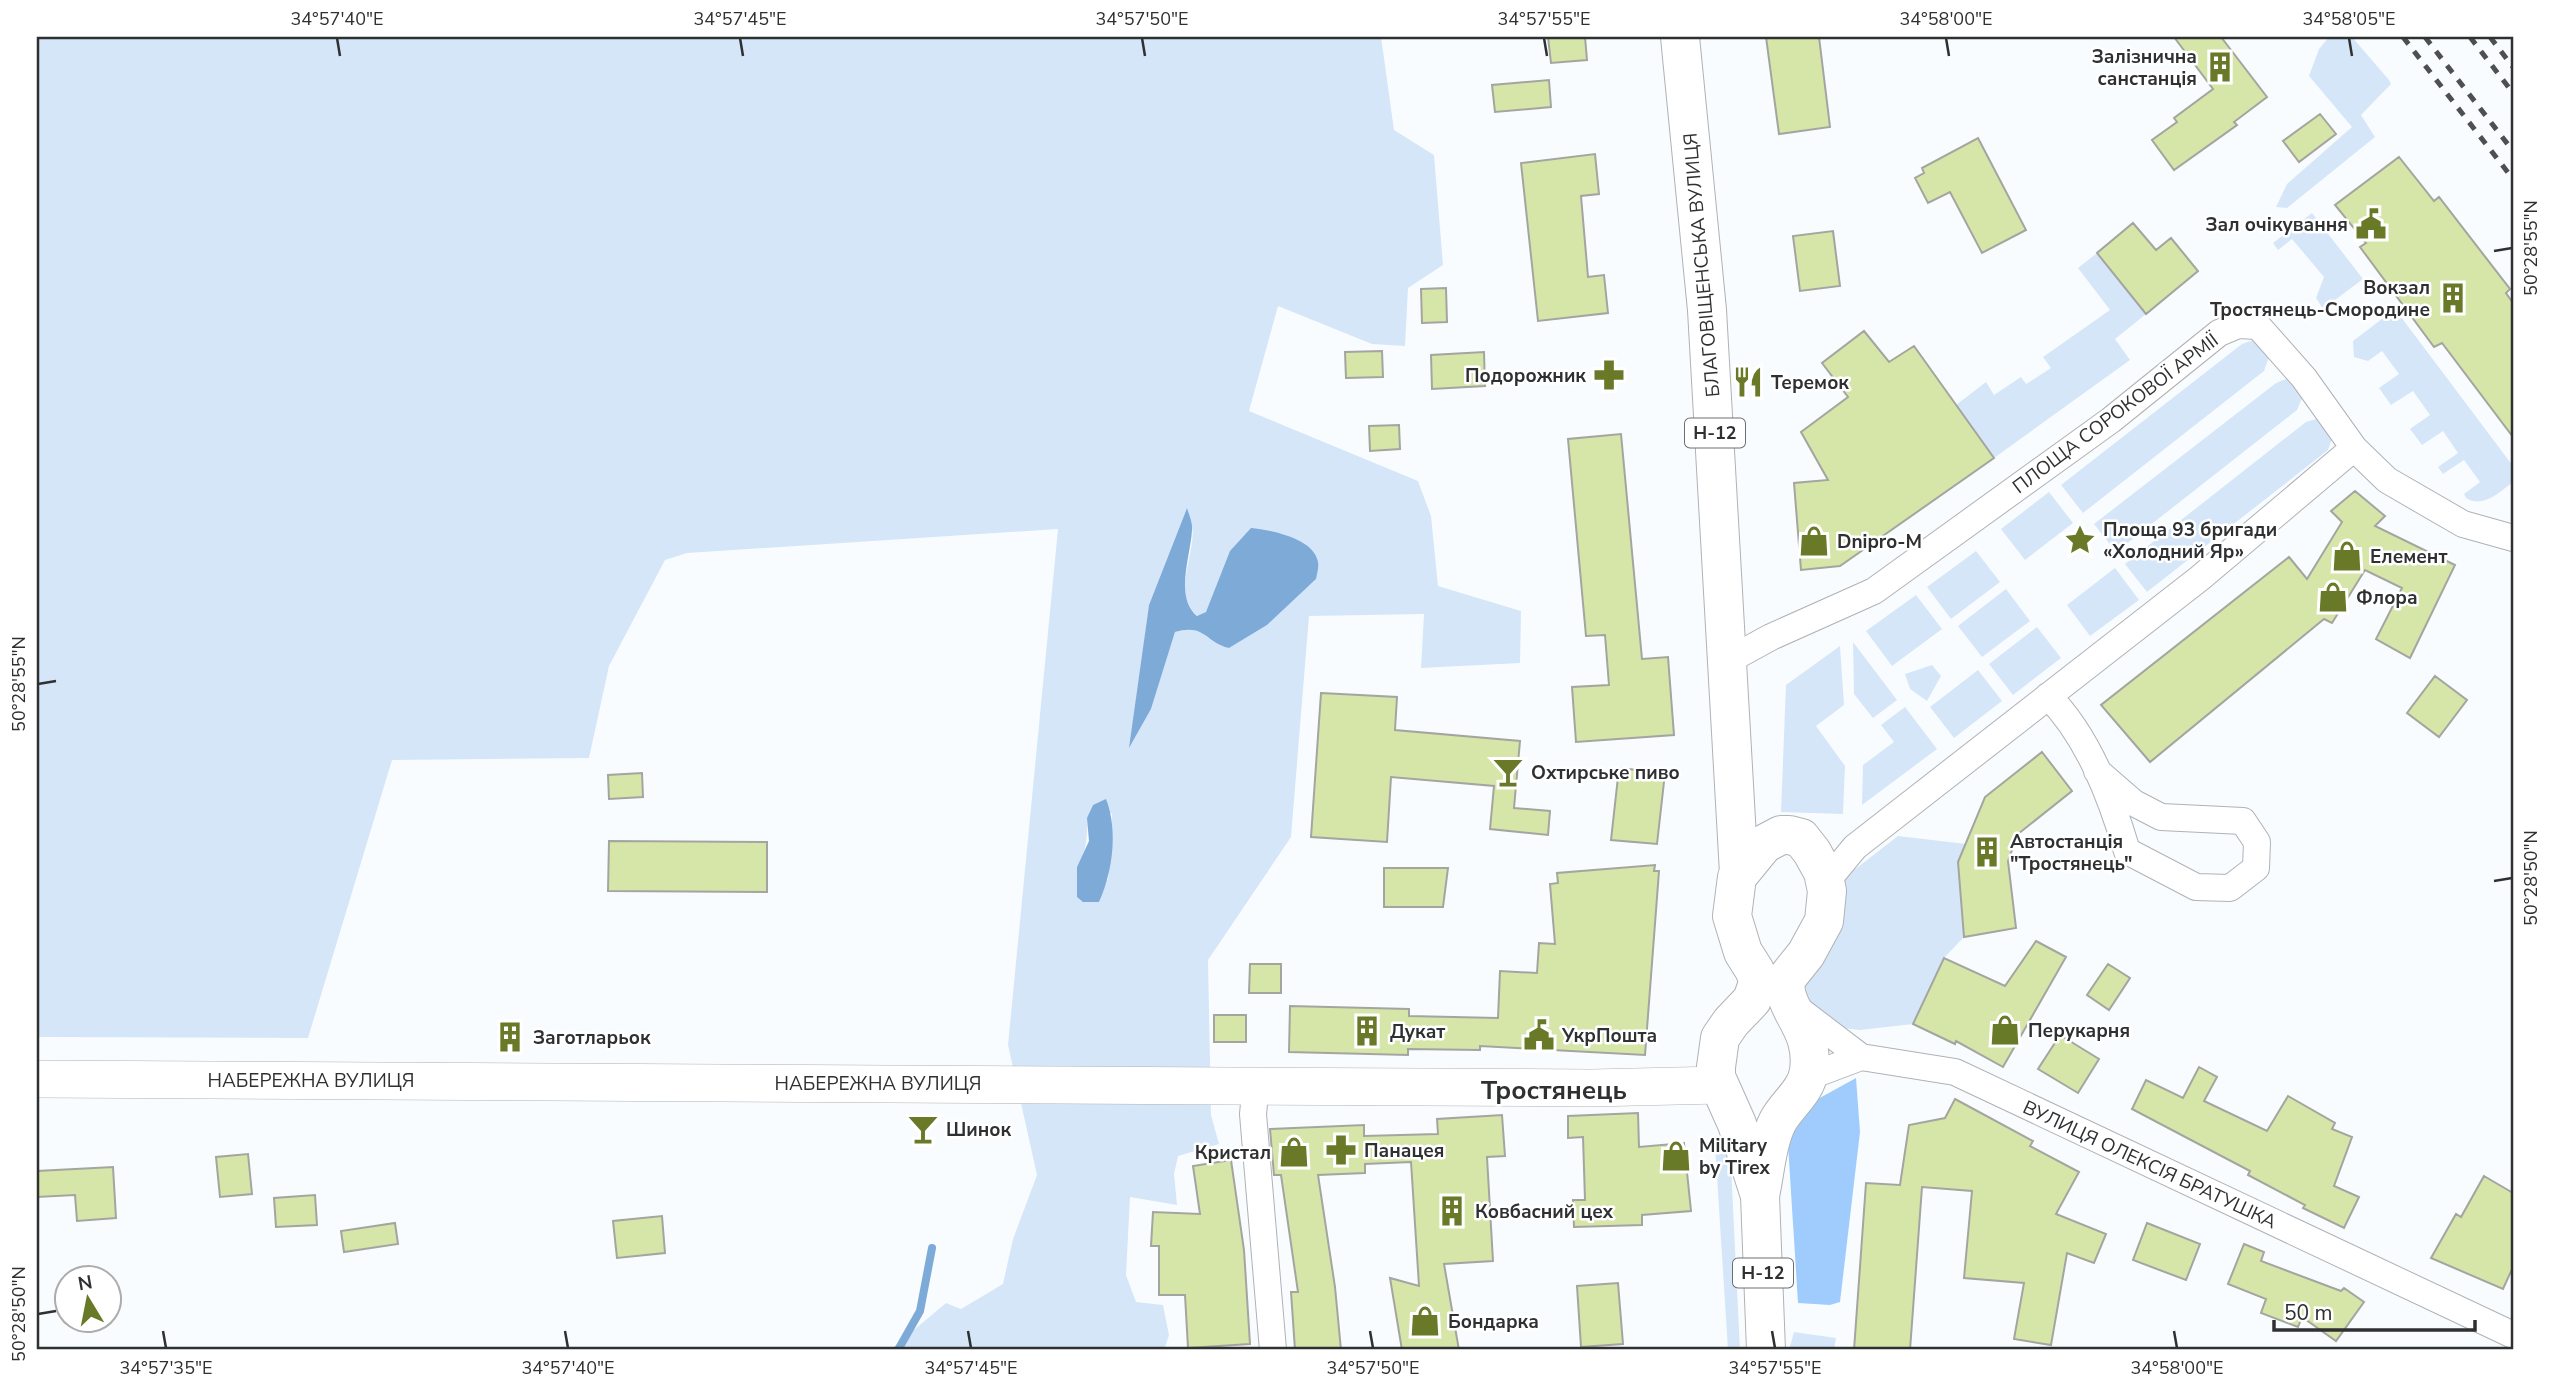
<svg xmlns="http://www.w3.org/2000/svg" width="2550" height="1387" font-family="'Nunito Sans',sans-serif">
	<style>
		.green { fill: #d5e6f9; fill-rule: evenodd }
		.forest { fill: #9fccfc }
		.water { fill: #7eaad8 }
		.lines { fill: none; stroke-linecap: round; stroke-linejoin: round }
		.stream { stroke: #7eaad8; stroke-width: 8 }
		.building { fill: #d5e6a8; stroke: #a4a5a0; stroke-width: 2 }
		.street-casing { stroke: #afb2b6; stroke-width: 28 }
		.secondary-casing { stroke: #afb2b6; stroke-width: 38 }
		.primary-casing { stroke: #afb2b6; stroke-width: 40 }
		.street { stroke: #fff; stroke-width: 26 }
		.secondary { stroke: #fff; stroke-width: 37 }
		.primary { stroke: #fff; stroke-width: 38 }
		.rail { stroke: #4e4f51; stroke-width: 5; stroke-dasharray: 9 9; stroke-linecap: butt }
		.ticks { fill: none; stroke: #2f3032; stroke-width: 2.5 }
		.labels { text-anchor: middle; stroke-width: 5; stroke-linejoin: round; paint-order: stroke }
		.shield { fill: #fff; stroke: #6d6e70; stroke-width: 2 }
		.shield-label { font-size: 18px; font-weight: bold; fill: #2f3032 }
		.poi-label { font-size: 19px; font-weight: bold; fill: #2f3032; stroke: #fff; text-anchor: start }
		.street-label { font-size: 19px; fill: #2f3032; stroke: #fff }
		.district-label { font-size: 26px; font-weight: bold; fill: #2f3032; stroke: #fff }
		.neatline { fill: none; stroke: #2f3032; stroke-width: 2.5 }
		.ticks-label { font-size: 18px; text-anchor: middle; fill: #2f3032 }
	</style>
	<rect width="100%" height="100%" fill="#f9fcfe"/>
	<!-- green -->
	<path class="green" d="M 37,37 L 1381,37 L 1394,130 L 1434,155 L 1443,265 L 1408,288 L 1405,346 L 1372,344 L 1278,306 L 1249,411 L 1418,481 L 1431,516 L 1438,586 L 1521,611 L 1520,663 L 1421,668 L 1424,614 L 1309,616 L 1291,837 L 1208,960 L 1211,1115 L 1219,1144 L 1178,1156 L 1174,1174 L 1177,1205 L 1130,1197 L 1126,1275 L 1136,1302 L 1163,1305 L 1169,1335 L 1164,1350 L 890,1350 L 946,1303 L 961,1309 L 1003,1284 L 1013,1239 L 1037,1175 L 1008,1045 L 1058,529 L 687,553 L 665,560 L 609,666 L 589,758 L 392,760 L 308,1038 L 37,1037 ZM 1186,510 C 1188,514 1191,520 1192,525 C 1197,553 1170,594 1198,616 L 1206,612 L 1215,594 L 1316,579 L 1267,625 L 1229,648 C 1206,643 1205,623 1175,632 L 1151,709 L 1130,746 L 1149,605 ZM 1093,805 L 1112,814 L 1108,880 L 1077,867 C 1093,840 1082,828 1093,805 Z
		M 2329,37 L 2352,37 L 2389,80 L 2391,84 L 2361,115 L 2375,137 L 2287,208 L 2276,207 L 2287,184 L 2352,127 L 2309,76 L 2319,49 Z
		M 2312,213 L 2363,279 L 2323,309 L 2316,298 L 2324,277 L 2292,239 L 2278,250 L 2273,243 Z
		M 2097,253 L 2146,314 L 2115,339 L 2130,360 L 1994,458 L 1956,405 L 1986,382 L 1994,395 L 2021,377 L 2026,384 L 2051,368 L 2043,357 L 2110,310 L 2078,268 Z
		M 2395,309 L 2513,466 L 2513,482 C 2500,492 2482,509 2466,498 L 2464,494 L 2480,482 L 2464,460 L 2443,474 L 2438,467 L 2458,453 L 2443,431 L 2422,445 L 2410,429 L 2430,415 L 2413,391 L 2391,405 L 2379,388 L 2399,374 L 2382,351 L 2368,361 L 2354,357 L 2353,341 Z
		M 2253,340 L 2259,342 L 2269,357 L 2264,371 L 2083,513 L 2061,485 L 2242,344 Z
		M 2286,379 L 2292,381 L 2303,396 L 2297,410 L 2116,552 L 2094,524 L 2276,383 Z
		M 2316,419 L 2323,420 L 2333,436 L 2328,450 L 2147,592 L 2125,564 L 2306,422 Z
		M 2049,492 L 2073,523 L 2025,560 L 2001,529 Z
		M 1976,551 L 2000,582 L 1951,619 L 1927,587 Z
		M 2115,568 L 2139,600 L 2090,636 L 2067,605 Z
		M 2006,589 L 2030,621 L 1982,657 L 1958,626 Z
		M 1916,595 L 1942,629 L 1892,666 L 1866,631 Z
		M 2037,627 L 2061,658 L 2013,695 L 1989,664 Z
		M 1853,642 L 1897,700 L 1873,718 L 1854,694 Z
		M 1840,646 L 1844,705 L 1816,726 L 1845,766 L 1843,814 L 1781,812 L 1786,685 Z
		M 1932,665 L 1941,676 L 1927,701 L 1910,689 L 1905,674 Z
		M 1978,670 L 2002,701 L 1954,738 L 1930,707 Z
		M 1905,707 L 1937,749 L 1862,805 L 1863,765 L 1894,742 L 1881,725 Z
		M 1898,836 L 1966,844 L 1958,862 L 1964,937 L 1944,958 L 1913,1024 L 1860,1030 L 1818,1025 L 1785,991 L 1827,891 Z
		M 1715,1145 L 1727,1153 L 1731,1166 L 1740,1350 L 1728,1350 Z
		M 1794,1332 L 1836,1338 L 1834,1350 L 1789,1350 Z"/>
	<!-- forest -->
	<path class="forest" d="M 1856,1078 L 1860,1132 L 1840,1302 L 1830,1305 L 1798,1303 L 1787,1128 L 1816,1100 Z"/>
	<!-- water -->
	<path class="water" d="M 1187,508 C 1189,515 1193,523 1192,530 C 1191,555 1174,597 1197,616 L 1206,612 L 1230,551 L 1251,528 C 1271,530 1314,538 1318,562 C 1319,567 1317,574 1316,579 L 1267,625 L 1229,648 C 1206,643 1205,623 1175,632 L 1151,709 L 1129,748 L 1149,605 Z
		M 1106,799 C 1118,830 1113,871 1099,902 L 1083,902 L 1077,897 L 1077,867 L 1089,841 L 1087,818 L 1093,805 Z"/>
	<g class="lines">
		<!-- stream -->
		<path class="stream" d="M 898,1350 L 920,1311 L 932,1248"/>
	</g>
	<!-- building -->
	<path class="building" d="M 1548,37 L 1585,37 L 1587,60 L 1551,63 Z
		M 1766,37 L 1819,37 L 1830,127 L 1779,134 Z
		M 2174,37 L 2221,37 L 2267,97 L 2234,122 L 2237,125 L 2174,170 L 2152,140 L 2177,122 L 2174,118 L 2213,89 Z
		M 1549,80 L 1551,107 L 1495,112 L 1492,85 Z
		M 2320,114 L 2336,134 L 2299,162 L 2283,141 Z
		M 1978,138 L 2026,230 L 1982,253 L 1950,192 L 1928,203 L 1915,178 L 1924,173 L 1922,168 Z
		M 1595,154 L 1599,194 L 1581,196 L 1588,277 L 1604,275 L 1608,313 L 1538,321 L 1521,163 Z
		M 2399,157 L 2434,201 L 2439,197 L 2510,289 L 2506,293 L 2513,303 L 2513,437 L 2442,343 L 2434,347 L 2360,247 L 2366,243 L 2335,205 Z
		M 2133,223 L 2156,250 L 2171,238 L 2198,271 L 2146,314 L 2097,253 Z
		M 1833,231 L 1840,286 L 1800,291 L 1793,236 Z
		M 1446,288 L 1447,322 L 1422,323 L 1421,289 Z
		M 1864,331 L 1889,362 L 1914,346 L 1994,458 L 1840,566 L 1801,570 L 1794,483 L 1828,480 L 1801,432 L 1848,397 L 1822,363 Z
		M 1382,351 L 1383,377 L 1346,378 L 1345,352 Z
		M 1484,352 L 1485,386 L 1432,389 L 1431,355 Z
		M 1399,425 L 1400,449 L 1370,451 L 1369,426 Z
		M 1621,434 L 1642,659 L 1668,657 L 1674,735 L 1576,742 L 1572,687 L 1609,685 L 1605,635 L 1586,636 L 1568,439 Z
		M 2355,491 L 2385,516 L 2375,526 L 2455,565 L 2410,658 L 2376,639 L 2402,588 L 2365,570 L 2332,623 L 2324,619 L 2150,762 L 2101,705 L 2289,557 L 2307,579 L 2342,522 L 2331,511 Z
		M 2435,676 L 2467,700 L 2439,737 L 2407,713 Z
		M 1321,693 L 1397,697 L 1395,730 L 1520,741 L 1514,808 L 1550,811 L 1548,835 L 1490,829 L 1494,786 L 1391,777 L 1387,842 L 1311,837 Z
		M 2042,752 L 2072,791 L 2018,834 L 2008,861 L 2016,928 L 1964,937 L 1958,862 L 1985,797 Z
		M 1619,768 L 1665,773 L 1657,844 L 1611,840 Z
		M 642,773 L 643,797 L 609,799 L 608,775 Z
		M 609,841 L 767,842 L 767,892 L 608,891 Z
		M 1655,865 L 1654,871 L 1659,871 L 1645,1055 L 1480,1046 L 1480,1050 L 1408,1049 L 1408,1055 L 1289,1052 L 1290,1006 L 1409,1009 L 1409,1016 L 1498,1018 L 1500,971 L 1537,973 L 1539,943 L 1555,944 L 1550,884 L 1558,883 L 1557,873 Z
		M 1384,868 L 1448,868 L 1443,907 L 1384,907 Z
		M 2036,941 L 2066,957 L 2003,1067 L 1956,1041 L 1955,1044 L 1913,1024 L 1944,958 L 2005,986 Z
		M 1250,964 L 1281,964 L 1281,993 L 1249,993 Z
		M 2108,964 L 2130,978 L 2109,1010 L 2087,995 Z
		M 1214,1015 L 1246,1015 L 1246,1042 L 1214,1042 Z
		M 2060,1035 L 2099,1059 L 2078,1093 L 2038,1069 Z
		M 2199,1067 L 2217,1077 L 2204,1101 L 2267,1131 L 2288,1096 L 2335,1123 L 2332,1129 L 2352,1137 L 2334,1186 L 2359,1197 L 2344,1228 L 2303,1208 L 2305,1205 L 2248,1175 L 2250,1171 L 2132,1109 L 2146,1080 L 2183,1098 Z
		M 1955,1099 L 2033,1141 L 2030,1146 L 2079,1172 L 2056,1214 L 2106,1234 L 2094,1263 L 2067,1253 L 2051,1345 L 2014,1339 L 2024,1283 L 1964,1278 L 1972,1191 L 1922,1187 L 1910,1350 L 1854,1350 L 1866,1183 L 1900,1185 L 1909,1125 L 1945,1118 Z
		M 1638,1113 L 1639,1147 L 1684,1143 L 1691,1211 L 1642,1215 L 1642,1225 L 1574,1227 L 1573,1200 L 1585,1200 L 1583,1137 L 1568,1138 L 1568,1116 Z
		M 1502,1115 L 1505,1156 L 1487,1157 L 1493,1261 L 1444,1264 L 1459,1350 L 1402,1350 L 1390,1278 L 1419,1286 L 1411,1162 L 1365,1164 L 1365,1173 L 1318,1175 L 1335,1287 L 1341,1350 L 1295,1350 L 1291,1292 L 1298,1292 L 1281,1175 L 1274,1175 L 1270,1129 L 1364,1125 L 1364,1136 L 1438,1134 L 1437,1119 Z
		M 248,1154 L 252,1194 L 220,1197 L 216,1157 Z
		M 1231,1160 L 1244,1250 L 1250,1344 L 1188,1348 L 1185,1295 L 1159,1295 L 1159,1246 L 1151,1246 L 1153,1212 L 1200,1214 L 1193,1166 Z
		M 113,1167 L 116,1218 L 77,1221 L 75,1195 L 37,1197 L 37,1171 Z
		M 2484,1176 L 2513,1193 L 2513,1267 L 2503,1289 L 2431,1258 L 2456,1214 L 2461,1217 Z
		M 315,1195 L 317,1225 L 276,1227 L 274,1198 Z
		M 662,1216 L 665,1253 L 617,1258 L 613,1221 Z
		M 395,1223 L 398,1244 L 344,1252 L 341,1231 Z
		M 2147,1223 L 2200,1244 L 2186,1280 L 2133,1260 Z
		M 2244,1244 L 2264,1252 L 2261,1261 L 2341,1291 L 2344,1288 L 2364,1302 L 2336,1341 L 2302,1317 L 2298,1327 L 2261,1313 L 2266,1299 L 2228,1284 Z
		M 1618,1283 L 1623,1344 L 1581,1347 L 1577,1286 Z"/>
	<g class="lines">
		<!-- street casing -->
		<g class="street-casing">
			<path id="street" d="M 1729,660 L 1771,637 L 1874,591 L 2111,420 L 2219,333 L 2238,325 L 2258,326 L 2304,378 L 2354,448 L 2387,480 L 2463,524 L 2513,538
				M 2048,696 C 2088,736 2111,797 2127,851 L 2196,887 L 2230,888 L 2256,868 L 2257,842 L 2243,821 L 2161,817 L 2134,803 L 2097,771
				M 1826,882 L 1855,847 L 2200,578 L 2354,448
				M 1794,1006 L 1861,1057 L 1955,1072 L 2513,1335
				M 1808,1077 L 1861,1057
				M 1256,1084 L 1253,1114 L 1273,1350"/>
		</g>
		<!-- secondary casing -->
		<g class="secondary-casing">
			<path id="secondary" d="M 37,1079 L 1592,1088 L 1719,1085"/>
		</g>
		<!-- primary casing -->
		<g class="primary-casing">
			<path id="primary" d="M 1680,37 L 1707,310 L 1739,873
				M 1760,1196 C 1765,1173 1767,1142 1778,1121 C 1787,1104 1806,1092 1809,1071 C 1815,1025 1781,1011 1786,979 L 1806,954 L 1824,921 L 1827,891 L 1823,872 L 1812,852 L 1801,838 L 1789,835 L 1781,835 L 1764,844 L 1737,877 L 1732,916 L 1743,952 L 1755,971 L 1758,983 L 1752,1000 L 1731,1022 L 1720,1038 L 1716,1067 L 1716,1077 L 1737,1124 L 1760,1196 L 1766,1350"/>
		</g>
		<!-- street -->
		<use href="#street" class="street"/>
		<!-- secondary -->
		<use href="#secondary" class="secondary"/>
		<!-- primary -->
		<use href="#primary" class="primary"/>
		<!-- rail -->
		<path class="rail" d="M 2403,37 L 2513,179
			M 2425,37 L 2513,151
			M 2470,37 L 2513,93
			M 2490,37 L 2513,67"/>
	</g>
	<!-- ticks -->
	<path class="ticks" d="M 337,38 L 340,56M 740,38 L 743,56M 1142,38 L 1145,56M 1544,38 L 1547,56M 1946,38 L 1949,56M 2349,38 L 2352,56M 2494,251 L 2512,248M 38,684 L 56,681M 2494,881 L 2512,878M 38,1314 L 56,1311M 163,1331 L 166,1348M 565,1331 L 568,1348M 968,1331 L 971,1348M 1370,1331 L 1373,1348M 1772,1331 L 1775,1348M 2174,1331 L 2177,1348"/>
	<!-- icons -->
	<defs>
		<g id="building-bare" transform="scale(2.415)"><path d="M-4-6H4V6H1V3H-1V6H-4ZM-2.5-4.3h1.7v1.8h-1.7ZM.8-4.3h1.7v1.8H.8ZM-2.5-1h1.7V.8h-1.7ZM.8-1h1.7V.8H.8Z" fill="#687928" stroke="#fff" stroke-width="2.5" paint-order="stroke"/></g>
		<g id="civic-bare" transform="scale(2.415)"><path d="M-.6-6.5H3V-4.5H.6V-3L4-1V1h2V6H-6V1h2V-1L-.6-3ZM-1.2 2.5V6h2.4V2.5Z" fill="#687928" stroke="#fff" stroke-width="2.5" paint-order="stroke"/></g>
		<g id="pharmacy-bare" transform="scale(2.415)"><path d="M-2-6h4v4h4v4h-4v4h-4v-4h-4v-4h4Z" fill="#687928" stroke="#fff" stroke-width="2.5" paint-order="stroke"/></g>
		<g id="restaurant-bare" transform="scale(2.415)"><path d="M-5-6h1v4h1v-4h1v4h1v-4h1v5L-1.5 .5V6h-2V.5L-5-1ZM5-6V6H3V1.5H1.5Q1.5-4 5-6Z" fill="#687928" stroke="#fff" stroke-width="2.5" paint-order="stroke"/></g>
		<g id="sight-bare" transform="scale(2.415)"><path d="M0-6L1.8-2.2L6-1.7L2.9 1.2L3.7 5.4L0 3.3L-3.7 5.4L-2.9 1.2L-6-1.7L-1.8-2.2Z" fill="#687928" stroke="#fff" stroke-width="2.5" paint-order="stroke"/></g>
		<g id="shop-bare" transform="scale(2.415)"><path d="M-5-2.5h2.3a2.7 3.5 0 0 1 5.4 0H5L5.5 6h-11ZM-1.5-2.5h3a1.5 2.3 0 0 0-3 0Z" fill="#687928" stroke="#fff" stroke-width="2.5" paint-order="stroke"/></g>
		<g id="bar-bare" transform="scale(2.415)"><path d="M-6-5H6L.8 .8V4.5H3.5V6h-7V4.5H-.8V.8Z" fill="#687928" stroke="#fff" stroke-width="2.5" paint-order="stroke"/></g>
	</defs>
	<g fill-rule="evenodd">
		<use href="#building-bare" x="2220" y="67"/>
		<use href="#civic-bare" x="2371" y="224"/>
		<use href="#building-bare" x="2453" y="298"/>
		<use href="#pharmacy-bare" x="1609" y="375"/>
		<use href="#restaurant-bare" x="1748" y="382"/>
		<use href="#sight-bare" x="2080" y="540"/>
		<use href="#shop-bare" x="1814" y="541"/>
		<use href="#shop-bare" x="2347" y="556"/>
		<use href="#shop-bare" x="2333" y="597"/>
		<use href="#bar-bare" x="1508" y="772"/>
		<use href="#building-bare" x="1987" y="852"/>
		<use href="#shop-bare" x="2005" y="1030"/>
		<use href="#building-bare" x="1367" y="1031"/>
		<use href="#civic-bare" x="1539" y="1035"/>
		<use href="#building-bare" x="510" y="1037"/>
		<use href="#bar-bare" x="923" y="1129"/>
		<use href="#pharmacy-bare" x="1341" y="1150"/>
		<use href="#shop-bare" x="1294" y="1152"/>
		<use href="#shop-bare" x="1676" y="1156"/>
		<use href="#building-bare" x="1452" y="1211"/>
		<use href="#shop-bare" x="1425" y="1321"/>
	</g>
	<g class="labels">
		<!-- shield labels -->
		<g class="shield">
			<rect x="1685" y="418.5" width="60" height="29" rx="5"/>
			<rect x="1733" y="1258.5" width="60" height="29" rx="5"/>
		</g>
		<g class="shield-label">
			<text x="1715" y="439">Н-12</text>
			<text x="1763" y="1279">Н-12</text>
		</g>
		<!-- poi labels -->
		<g class="poi-label">
			<text x="2197" y="63" text-anchor="end">Залізнична<tspan x="2197" dy="22">санстанція</tspan></text>
			<text x="2348" y="231" text-anchor="end">Зал очікування</text>
			<text x="2430" y="294" text-anchor="end">Вокзал<tspan x="2430" dy="22">Тростянець-Смородине</tspan></text>
			<text x="1586" y="382" text-anchor="end">Подорожник</text>
			<text x="1771" y="389">Теремок</text>
			<text x="2103" y="536">Площа 93 бригади<tspan x="2103" dy="22">«Холодний Яр»</tspan></text>
			<text x="1837" y="548">Dnipro-M</text>
			<text x="2370" y="563">Елемент</text>
			<text x="2356" y="604">Флора</text>
			<text x="1531" y="779">Охтирське пиво</text>
			<text x="2010" y="848">Автостанція<tspan x="2010" dy="22">"Тростянець"</tspan></text>
			<text x="2028" y="1037">Перукарня</text>
			<text x="1390" y="1038">Дукат</text>
			<text x="1562" y="1042">УкрПошта</text>
			<text x="533" y="1044">Заготларьок</text>
			<text x="946" y="1136">Шинок</text>
			<text x="1699" y="1152">Military<tspan x="1699" dy="22">by Tirex</tspan></text>
			<text x="1364" y="1157">Панацея</text>
			<text x="1271" y="1159" text-anchor="end">Кристал</text>
			<text x="1475" y="1218">Ковбасний цех</text>
			<text x="1448" y="1328">Бондарка</text>
		</g>
		<!-- street labels -->
		<g class="street-label">
			<text transform="translate(1701 265) rotate(-95)" y="7">БЛАГОВІЩЕНСЬКА ВУЛИЦЯ</text>
			<text transform="translate(2115 413) rotate(-37)" y="7">ПЛОЩА СОРОКОВОЇ АРМІЇ</text>
			<text x="311" y="1087">НАБЕРЕЖНА ВУЛИЦЯ</text>
			<text x="878" y="1090">НАБЕРЕЖНА ВУЛИЦЯ</text>
			<text transform="translate(2150 1164) rotate(25)" y="7">ВУЛИЦЯ ОЛЕКСІЯ БРАТУШКА</text>
		</g>
		<!-- district labels -->
		<g class="district-label">
			<text x="1554" y="1099">Тростянець</text>
		</g>
	</g>
	<!-- border -->
	<rect width="2550" height="1387" fill="none" stroke="#ffffff" stroke-width="77"/>
	<!-- north arrow -->
	<g transform="translate(88 1299) rotate(350)"><circle r="33" fill="#ffffff" stroke="#acacad" stroke-width="2"/>
	<path d="M0-5L12 26L0 18L-12 26Z" fill="#687928"/>
	<text y="-10" font-size="19" font-weight="bold" text-anchor="middle" fill="#2f3032">N</text>
	</g>
	<!-- scale -->
	<path d="M2274 1320v10h201v-10" fill="none" stroke="#2f3032" stroke-width="3.5"/>
	<text x="2284" y="1320" font-size="21" fill="#2f3032" stroke="#ffffff" stroke-width="5" paint-order="stroke">50 m</text>
	<rect x="38" y="38" width="2474" height="1310" class="neatline"/>
	<g class="ticks-label">
		<text x="337" y="25">34°57'40"E</text>
		<text x="740" y="25">34°57'45"E</text>
		<text x="1142" y="25">34°57'50"E</text>
		<text x="1544" y="25">34°57'55"E</text>
		<text x="1946" y="25">34°58'00"E</text>
		<text x="2349" y="25">34°58'05"E</text>
		<text transform="translate(2531 248) rotate(-90)" y="6">50°28'55"N</text>
		<text transform="translate(19 684) rotate(-90)" y="6">50°28'55"N</text>
		<text transform="translate(2531 878) rotate(-90)" y="6">50°28'50"N</text>
		<text transform="translate(19 1314) rotate(-90)" y="6">50°28'50"N</text>
		<text x="166" y="1374">34°57'35"E</text>
		<text x="568" y="1374">34°57'40"E</text>
		<text x="971" y="1374">34°57'45"E</text>
		<text x="1373" y="1374">34°57'50"E</text>
		<text x="1775" y="1374">34°57'55"E</text>
		<text x="2177" y="1374">34°58'00"E</text>
	</g>
</svg>
